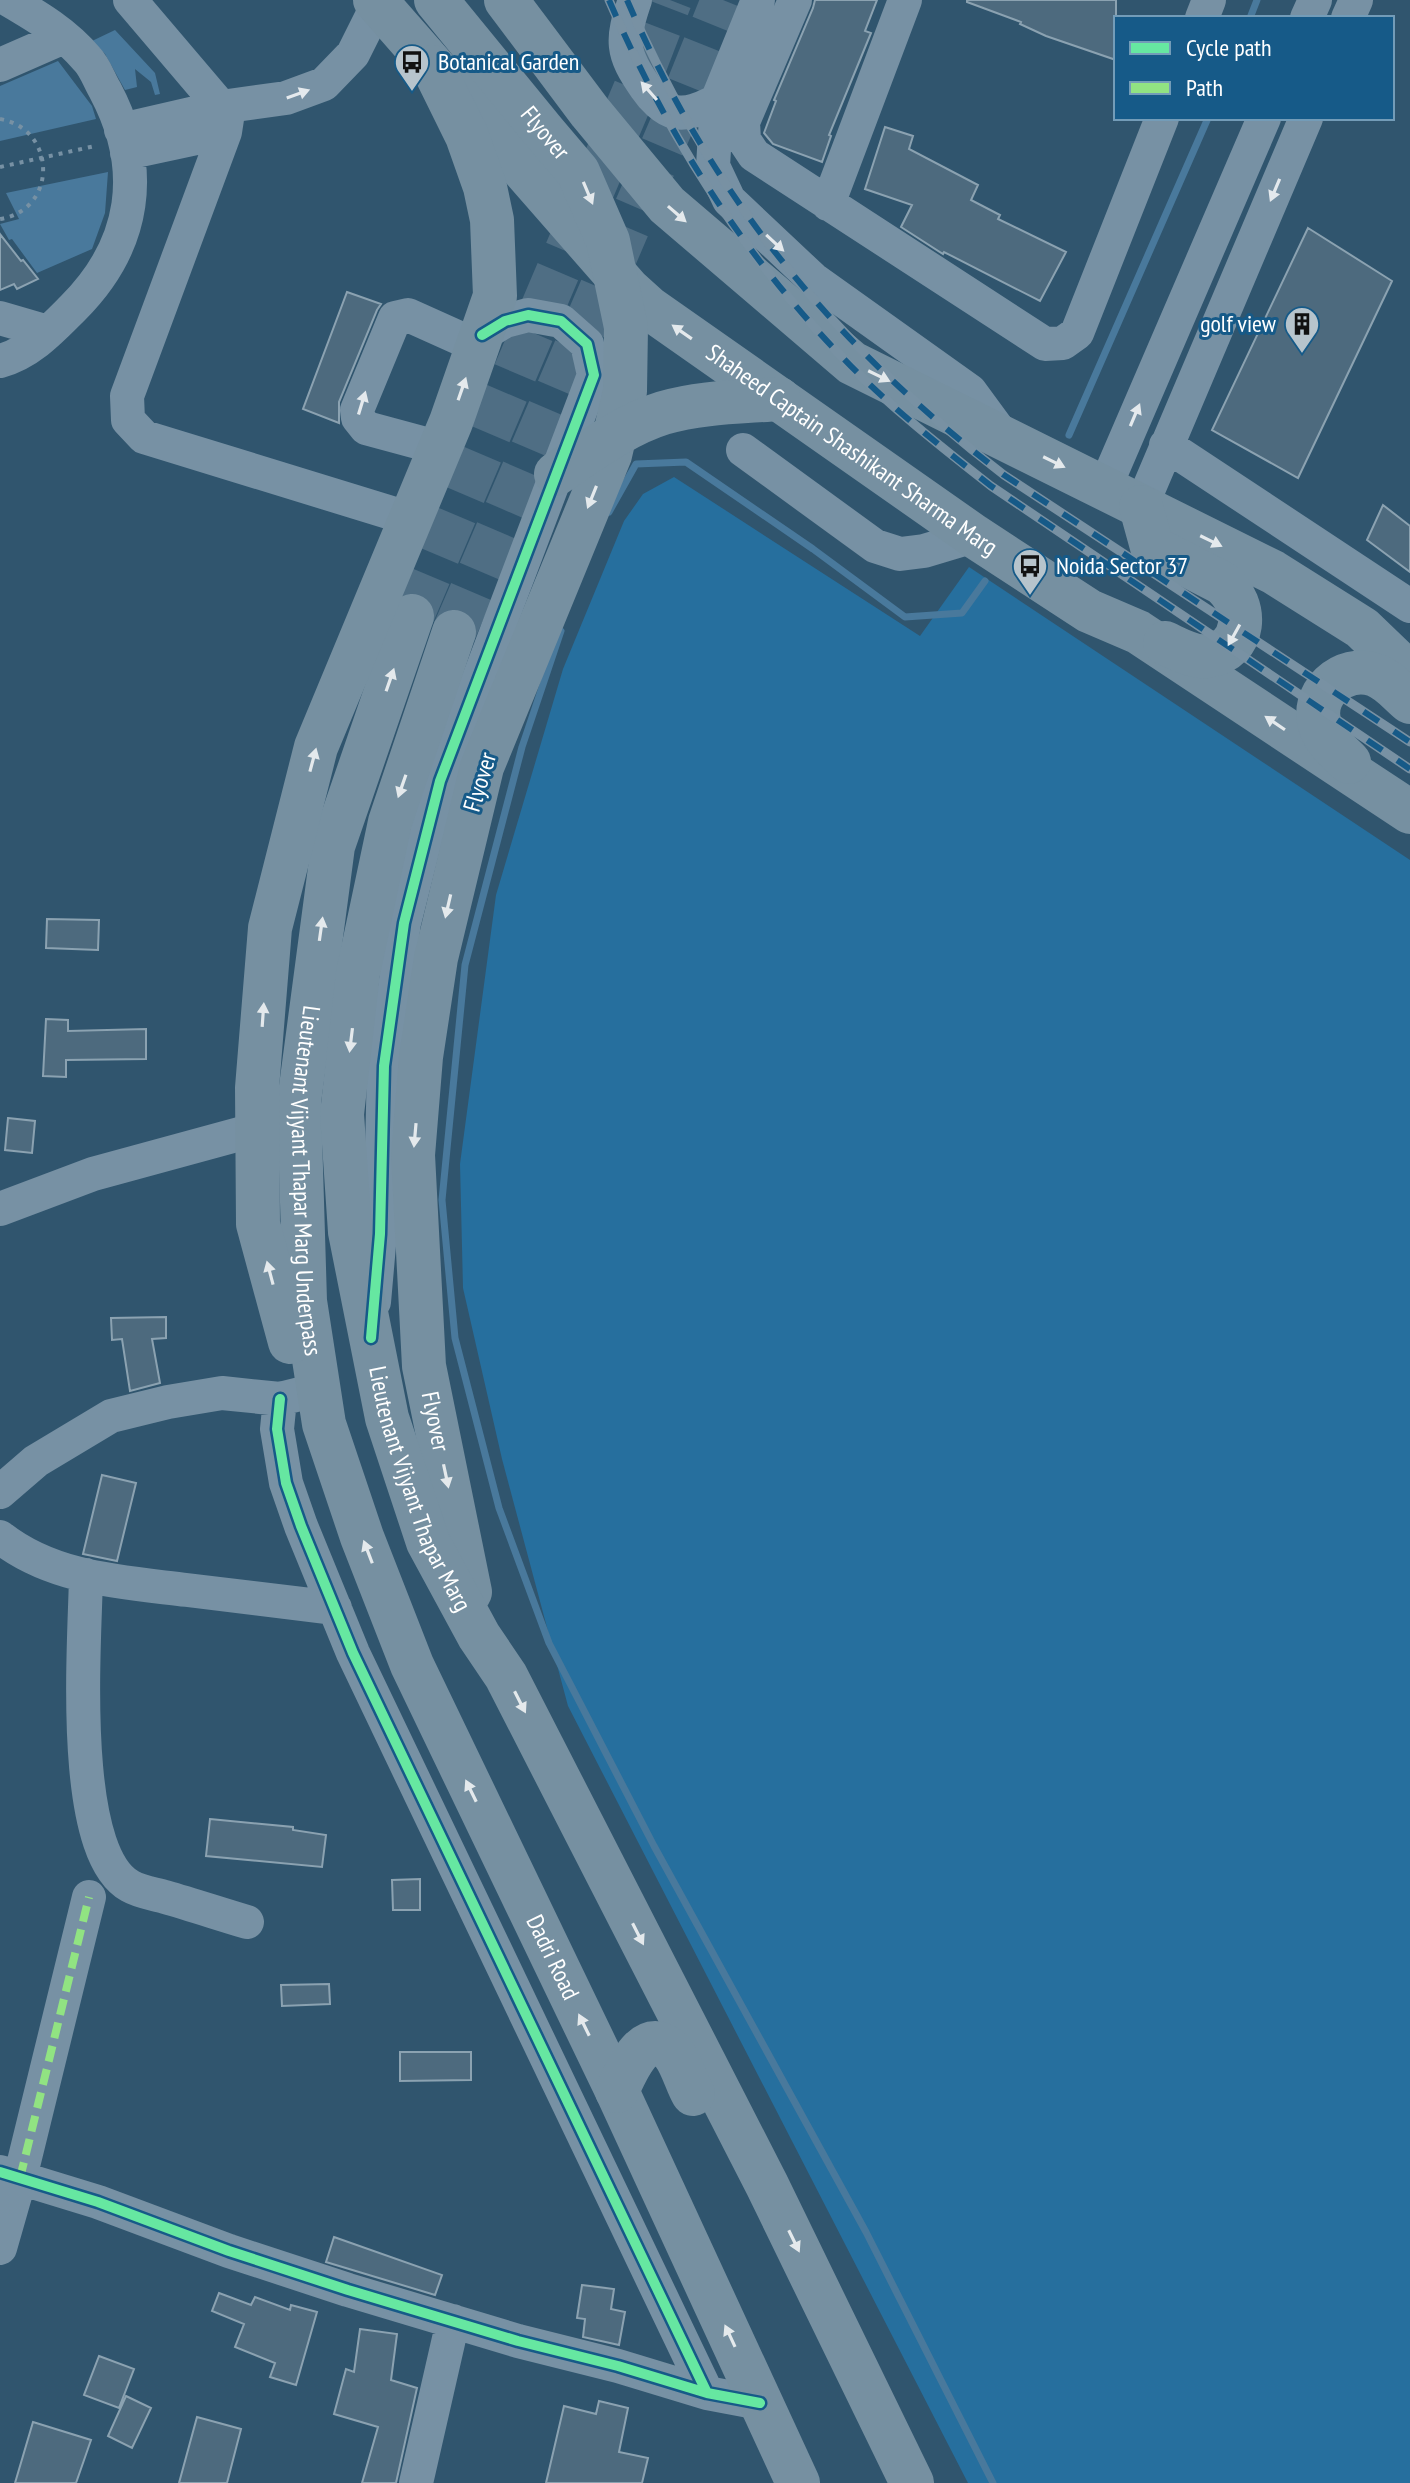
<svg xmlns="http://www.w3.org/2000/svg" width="1410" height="2483" font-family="'PT Sans Narrow',sans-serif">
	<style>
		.green { fill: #266f9e }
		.water { fill: #49799c }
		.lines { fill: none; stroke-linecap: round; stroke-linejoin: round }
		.stream { stroke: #49799c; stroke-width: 7 }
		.building { fill: #4d6a7e; stroke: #8ba2b1; stroke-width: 2 }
		.major-tunnel { stroke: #4f6e84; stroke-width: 44; stroke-dasharray: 44 22; stroke-linecap: butt }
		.path { stroke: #7791a4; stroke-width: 4; stroke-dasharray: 4 6; stroke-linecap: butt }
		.minor { stroke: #7791a4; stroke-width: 34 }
		.major { stroke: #7690a1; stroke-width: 44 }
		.rail-casing { stroke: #7891a3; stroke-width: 9 }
		.rail { stroke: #165a88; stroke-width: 6; stroke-dasharray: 18; stroke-linecap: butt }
		.quiet { stroke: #91e382; stroke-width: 8; stroke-dasharray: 16 8; stroke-linecap: butt }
		.cycleway-casing { stroke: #165a88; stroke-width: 15 }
		.cycleway { stroke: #66e7a1; stroke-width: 10 }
		.oneway { fill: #e4e9ed }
		.oneway2 { fill: #e4e9ec }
		.labels { text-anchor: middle; stroke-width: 6; stroke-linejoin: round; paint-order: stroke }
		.poi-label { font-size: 24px; fill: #fff; stroke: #165a88; text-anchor: start }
		.street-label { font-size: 24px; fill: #fff; stroke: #165a88 }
	</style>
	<rect width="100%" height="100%" fill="#30556e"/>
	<!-- green -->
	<path class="green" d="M 674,477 L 920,636 L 969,567 L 1410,860 L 1410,2483 L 968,2483 L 568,1706 L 502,1459 L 463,1288 L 460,1164 L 496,895 L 563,669 L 624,521 L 643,494 Z"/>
	<!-- water -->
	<path class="water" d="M 115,30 L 155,73 L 160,94 L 155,95 L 151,82 L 135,69 L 137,87 L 125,90 L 105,54 L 92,41 Z
		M 58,61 L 92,106 L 96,119 L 0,141 L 0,86 Z
		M 108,172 L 105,213 L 92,249 L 37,273 L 12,239 L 9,240 L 0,224 L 19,219 L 6,193 Z"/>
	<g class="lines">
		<!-- stream -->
		<path class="stream" d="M 1250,18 L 1257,0
			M 1069,435 L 1208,118
			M 609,512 L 636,464 L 686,462 L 813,549 L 905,617 L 962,613 L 985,581
			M 561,631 L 522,747 L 465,965 L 442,1200 L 455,1338 L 499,1508 L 549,1643 L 654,1846 L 866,2232 L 993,2483"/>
	</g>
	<!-- building -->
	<path class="building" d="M 815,0 L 877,0 L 865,31 L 871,33 L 829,135 L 831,136 L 822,162 L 773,144 L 764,133 L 776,101 L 774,100 L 813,8 Z
		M 967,0 L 1116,0 L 1116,60 L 1046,36 L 1020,24 L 1021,22 L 967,2 Z
		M 885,127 L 913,136 L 909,149 L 978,185 L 971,200 L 1000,215 L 998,219 L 1066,252 L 1040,301 L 944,252 L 943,254 L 901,227 L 912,205 L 865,189 Z
		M 1308,228 L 1392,281 L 1298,478 L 1212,430 Z
		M 0,234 L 21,261 L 23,260 L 38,279 L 17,289 L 14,284 L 0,290 Z
		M 347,292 L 381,304 L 377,310 L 339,402 L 339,423 L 303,409 Z
		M 1383,505 L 1410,526 L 1410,572 L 1367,540 Z
		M 47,919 L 99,920 L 98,950 L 46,948 Z
		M 46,1019 L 68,1020 L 68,1031 L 146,1029 L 146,1059 L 66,1060 L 66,1077 L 43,1076 Z
		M 8,1118 L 35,1121 L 32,1153 L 5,1150 Z
		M 166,1317 L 166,1338 L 152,1339 L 160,1383 L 130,1391 L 122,1339 L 112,1340 L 111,1318 Z
		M 102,1475 L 136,1483 L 117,1561 L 83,1554 Z
		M 210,1819 L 293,1827 L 293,1830 L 326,1835 L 322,1867 L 206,1856 Z
		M 420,1879 L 420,1910 L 393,1910 L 392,1880 Z
		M 329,1984 L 330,2004 L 282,2006 L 281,1985 Z
		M 400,2052 L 471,2052 L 471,2080 L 400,2081 Z
		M 334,2237 L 442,2275 L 435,2295 L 326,2262 Z
		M 582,2285 L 614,2289 L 611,2309 L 625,2312 L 619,2345 L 583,2337 L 585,2319 L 577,2318 Z
		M 219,2293 L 251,2305 L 255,2297 L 290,2310 L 291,2305 L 317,2312 L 296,2385 L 270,2377 L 275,2363 L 235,2347 L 244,2324 L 212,2311 Z
		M 360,2329 L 397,2334 L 391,2380 L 417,2388 L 396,2483 L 362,2483 L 378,2427 L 334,2414 L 346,2369 L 354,2372 Z
		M 99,2356 L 134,2369 L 119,2408 L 84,2395 Z
		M 126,2396 L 151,2408 L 132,2448 L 108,2436 Z
		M 599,2401 L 628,2408 L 619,2452 L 648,2458 L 642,2483 L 546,2483 L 564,2406 L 596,2414 Z
		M 197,2417 L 241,2429 L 227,2483 L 179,2483 Z
		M 33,2422 L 91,2440 L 76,2483 L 15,2483 Z"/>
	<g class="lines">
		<!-- major-tunnel -->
		<path class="major-tunnel" d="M 412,616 L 642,73 L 670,0
			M 454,632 L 688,87 L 723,0"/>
		<!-- path -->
		<path class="path" d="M 0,119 C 57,129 58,210 0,219
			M 0,167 L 95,146"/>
		<!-- minor -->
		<path class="minor" d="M 130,0 L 221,107 L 227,119 L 225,132 L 127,396 L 128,420 L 144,437 L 411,519
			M 635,0 C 621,40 621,53 646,88 C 652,97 664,110 675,112 C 690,115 704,107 717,101
			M 758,0 L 717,101 L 713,166 L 729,200 L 813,279 L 970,391 L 1003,436
			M 795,0 L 743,122 L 744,140 L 754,155 L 1045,344 L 1063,343 L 1077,333 L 1162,118
			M 1202,18 L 1209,0
			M 1307,18 L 1315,0
			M 1348,18 L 1356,0
			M 0,65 L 64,37
			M 121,130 L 221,107 L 286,98 L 324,84 L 353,54 L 378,4
			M 127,153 L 225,132
			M 828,204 L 905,0
			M 0,318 L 48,332
			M 0,361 C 30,353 52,329 73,308 C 136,245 147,169 105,90 C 99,80 95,67 87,59 C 65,33 38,17 9,0
			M 1166,445 L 1410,606
			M 440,448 L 366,428 L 358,418 L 357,410 L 395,318 L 408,315 L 477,346
			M 743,450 L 875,546 L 900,554 L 924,551 L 974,536
			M 1105,487 L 1264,118
			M 1141,507 L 1306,118
			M 0,1209 L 93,1174 L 258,1129
			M 374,1302 L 380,1234 L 384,1066 L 404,923 L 440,781 L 594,375 L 587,344 L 561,321 L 528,315 L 505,321 L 482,335
			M 280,1399 L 277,1429 L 286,1483 L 301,1526 L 353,1653 L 707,2393
			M 0,1492 L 36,1461 L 111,1416 L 168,1402 L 222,1393 L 280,1399 L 300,1394
			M 0,1537 C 53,1579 122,1582 187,1590 C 237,1596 286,1602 335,1608
			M 86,1575 C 85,1641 68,1851 130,1886 C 140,1892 155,1894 165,1897 C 193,1905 220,1914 247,1922
			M 0,2172 L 98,2202 L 229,2251 L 348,2290 L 518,2341 L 618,2366 L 707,2393 L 760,2403
			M 0,2248 L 20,2178 L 89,1897
			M 416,2483 L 453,2321"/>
		<!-- major -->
		<g class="major">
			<path id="s1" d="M 375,0 L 628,289 L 649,308 L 974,536 L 1089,611 L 1138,632 L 1410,812"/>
			<path id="s2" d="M 436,0 L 544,132 L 578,172 L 608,241 L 626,327 L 625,391 L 610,455 L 482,767 L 436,958 L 421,1057 L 413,1155 L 424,1366 L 470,1592"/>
			<path d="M 506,0 L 590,112 L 667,205 L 852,363 L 1273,572 L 1362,628 L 1410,674"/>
			<path d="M 556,474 C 589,452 624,425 663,413 C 700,402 740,402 779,399"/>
			<path d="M 1141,507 L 1152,547 L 1222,583 C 1249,605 1247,650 1208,656 C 1193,658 1178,649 1165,643"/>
			<path id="s3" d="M 412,616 L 333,846 L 299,1102 L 305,1301 L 324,1424 L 362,1537 L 412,1665 L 617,2091 L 798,2483"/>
			<path id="s4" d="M 454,632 L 390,822 L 358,973 L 342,1114 L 350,1232 L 387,1418 L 428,1542 L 479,1636 L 506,1676 L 767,2185 L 912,2483"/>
			<path d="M 1349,762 C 1339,752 1326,742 1321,728 C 1308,695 1343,663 1375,675 C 1389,680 1399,693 1410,702"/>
			<path d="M 290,1342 L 258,1224 L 257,1088 L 270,928 L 316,747 L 451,422 L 495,296 L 492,220 L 485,187 L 467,136 L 433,67"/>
			<path d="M 617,2091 C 626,2072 645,2022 673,2053 C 682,2064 686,2082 693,2094"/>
		</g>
		<!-- rail casing -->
		<g class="rail-casing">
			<path id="rail" d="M 609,0 C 666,133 743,255 844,359 C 889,406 940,446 991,486 L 1410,769
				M 627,0 C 713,199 833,344 1004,475 L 1410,742"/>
		</g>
		<!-- rail -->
		<use href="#rail" class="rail"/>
		<!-- quiet -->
		<path class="quiet" d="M 20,2178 L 89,1897"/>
		<!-- cycleway casing -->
		<g class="cycleway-casing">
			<path id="cycleway" d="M 371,1338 L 380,1234 L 384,1066 L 404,923 L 440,781 L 594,375 L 587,344 L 561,321 L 528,315 L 505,321 L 482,335
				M 280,1399 L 277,1429 L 286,1483 L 301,1526 L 353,1653 L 707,2393
				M 0,2172 L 98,2202 L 229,2251 L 348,2290 L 518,2341 L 618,2366 L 707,2393 L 760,2403"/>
		</g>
		<!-- cycleway -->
		<use href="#cycleway" class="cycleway"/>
	</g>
	<!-- one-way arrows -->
	<defs><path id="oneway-solid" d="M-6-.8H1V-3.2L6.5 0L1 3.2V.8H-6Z" transform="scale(2)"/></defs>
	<g class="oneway">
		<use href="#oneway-solid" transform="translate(649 91) rotate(-131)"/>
		<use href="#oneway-solid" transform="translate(298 94) rotate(-20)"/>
		<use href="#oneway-solid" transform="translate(1275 190) rotate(113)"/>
		<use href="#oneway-solid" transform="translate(775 243) rotate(43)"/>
		<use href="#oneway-solid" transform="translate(362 403) rotate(-73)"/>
		<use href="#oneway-solid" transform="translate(1135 415) rotate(-67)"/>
	</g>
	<g class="oneway2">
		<use href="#oneway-solid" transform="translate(588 193) rotate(67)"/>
		<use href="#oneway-solid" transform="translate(677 214) rotate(41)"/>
		<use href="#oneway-solid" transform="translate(682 332) rotate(-145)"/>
		<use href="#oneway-solid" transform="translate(879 376) rotate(26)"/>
		<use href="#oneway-solid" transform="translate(462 389) rotate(-71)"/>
		<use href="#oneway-solid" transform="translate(1054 462) rotate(26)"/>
		<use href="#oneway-solid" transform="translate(592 497) rotate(112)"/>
		<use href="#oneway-solid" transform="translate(1211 541) rotate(26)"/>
		<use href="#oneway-solid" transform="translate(1234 635) rotate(119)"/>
		<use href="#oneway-solid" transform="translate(390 680) rotate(-71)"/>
		<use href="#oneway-solid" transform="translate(1275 723) rotate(-146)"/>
		<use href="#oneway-solid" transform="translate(313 760) rotate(-75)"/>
		<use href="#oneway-solid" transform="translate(402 786) rotate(109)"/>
		<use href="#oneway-solid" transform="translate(448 906) rotate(103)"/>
		<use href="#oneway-solid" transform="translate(321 929) rotate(-82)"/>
		<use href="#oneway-solid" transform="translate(263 1015) rotate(-86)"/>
		<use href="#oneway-solid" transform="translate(351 1040) rotate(97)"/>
		<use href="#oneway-solid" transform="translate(415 1135) rotate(95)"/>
		<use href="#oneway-solid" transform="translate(270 1273) rotate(-105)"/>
		<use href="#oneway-solid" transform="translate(446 1476) rotate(78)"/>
		<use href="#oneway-solid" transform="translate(368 1552) rotate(-111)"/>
		<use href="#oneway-solid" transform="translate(520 1702) rotate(63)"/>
		<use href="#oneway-solid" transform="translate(471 1791) rotate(-116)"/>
		<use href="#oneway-solid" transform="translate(638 1934) rotate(63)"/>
		<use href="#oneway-solid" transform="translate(584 2025) rotate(-116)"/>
		<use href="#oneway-solid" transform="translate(794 2241) rotate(64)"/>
		<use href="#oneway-solid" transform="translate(730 2336) rotate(-115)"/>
	</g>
	<!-- icons -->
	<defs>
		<g id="bus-pin" transform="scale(1.8)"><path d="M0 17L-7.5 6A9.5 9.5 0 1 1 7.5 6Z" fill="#b7c4cc" stroke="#165a88"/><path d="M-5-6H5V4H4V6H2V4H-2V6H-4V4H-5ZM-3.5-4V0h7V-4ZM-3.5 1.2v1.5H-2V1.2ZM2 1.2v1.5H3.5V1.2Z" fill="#111"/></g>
		<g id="building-pin" transform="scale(1.8)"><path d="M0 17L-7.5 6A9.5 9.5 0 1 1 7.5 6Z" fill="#b7c4cc" stroke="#165a88"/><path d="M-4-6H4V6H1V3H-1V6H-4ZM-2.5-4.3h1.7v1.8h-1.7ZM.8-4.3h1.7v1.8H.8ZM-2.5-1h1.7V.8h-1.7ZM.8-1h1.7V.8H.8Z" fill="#111"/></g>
	</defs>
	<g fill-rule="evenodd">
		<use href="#bus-pin" x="412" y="62"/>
		<use href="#building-pin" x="1302" y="324"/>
		<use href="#bus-pin" x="1030" y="566"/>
	</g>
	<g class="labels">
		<!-- poi labels -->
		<g class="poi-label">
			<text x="438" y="70">Botanical Garden</text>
			<text x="1276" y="332" text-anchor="end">golf view</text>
			<text x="1056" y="574">Noida Sector 37</text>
		</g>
		<!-- street labels -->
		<g class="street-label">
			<text dy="8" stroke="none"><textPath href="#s2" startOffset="172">Flyover</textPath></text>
			<text dy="8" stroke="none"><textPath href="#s1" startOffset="660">Shaheed Captain Shashikant Sharma Marg</textPath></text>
			<text transform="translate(480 782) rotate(-73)" y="8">Flyover</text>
			<text dy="8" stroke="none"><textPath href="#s3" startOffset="580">Lieutenant Vijyant Thapar Marg Underpass</textPath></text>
			<text dy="8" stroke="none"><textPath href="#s2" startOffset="1516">Flyover</textPath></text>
			<text dy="8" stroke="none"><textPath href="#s4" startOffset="882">Lieutenant Vijyant Thapar Marg</textPath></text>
			<text dy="8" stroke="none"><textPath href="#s3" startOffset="1406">Dadri Road</textPath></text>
		</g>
	</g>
	<!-- legend -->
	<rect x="1114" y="16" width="280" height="104" fill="#165a88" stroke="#739cb8" stroke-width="2"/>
	<rect x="1130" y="42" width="40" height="12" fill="#66e7a1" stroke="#739cb8" stroke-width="2"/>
	<text x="1186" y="56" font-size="24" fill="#ffffff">Cycle path</text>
	<rect x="1130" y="82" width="40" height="12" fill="#91e382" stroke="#739cb8" stroke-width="2"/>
	<text x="1186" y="96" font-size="24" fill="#ffffff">Path</text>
</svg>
